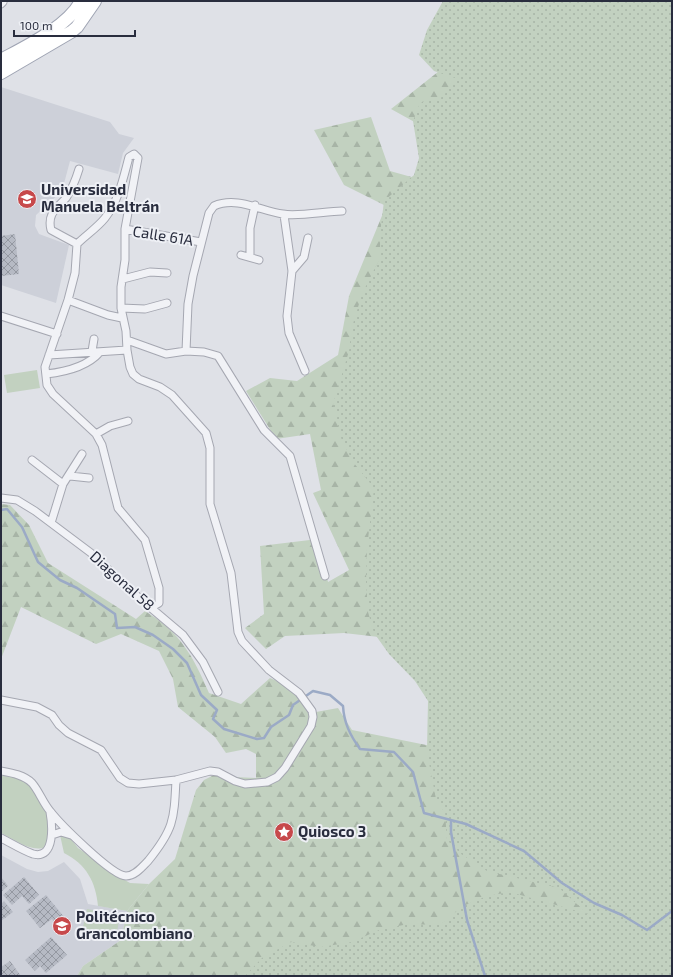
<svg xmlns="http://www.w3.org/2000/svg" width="673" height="977" font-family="'Exo 2',sans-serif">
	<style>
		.built { fill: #cdd0d9 }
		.grass { fill: #c2d1c0 }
		.forest { fill: url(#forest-firs) }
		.park { fill: url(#park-dots) }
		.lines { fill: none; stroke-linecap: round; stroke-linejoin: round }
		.stream { stroke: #9baac6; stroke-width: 2.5 }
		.building { fill: url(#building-cross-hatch) }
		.street-casing { stroke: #a5a7b1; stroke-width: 9 }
		.primary-casing { stroke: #9fa4b3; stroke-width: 14 }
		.street { stroke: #f1f2f6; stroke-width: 7 }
		.primary { stroke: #fff; stroke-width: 12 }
		.labels { text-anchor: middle; stroke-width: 4; stroke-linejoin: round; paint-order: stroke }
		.poi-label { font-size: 15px; font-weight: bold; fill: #292d3e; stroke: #eef0f5; text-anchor: start }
		.street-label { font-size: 15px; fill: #292d3e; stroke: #eef0f5 }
	</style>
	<defs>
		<pattern id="forest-firs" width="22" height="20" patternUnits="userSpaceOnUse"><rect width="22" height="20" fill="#c2d1c0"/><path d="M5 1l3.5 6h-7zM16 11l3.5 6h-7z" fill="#a7b4a6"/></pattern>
		<pattern id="park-dots" width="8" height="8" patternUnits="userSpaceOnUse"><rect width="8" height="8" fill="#c2d1c0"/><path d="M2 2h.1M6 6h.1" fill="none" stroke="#a7b4a6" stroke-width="1.8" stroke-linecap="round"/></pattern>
		<pattern id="building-cross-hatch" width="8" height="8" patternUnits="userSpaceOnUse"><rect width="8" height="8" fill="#b6bac4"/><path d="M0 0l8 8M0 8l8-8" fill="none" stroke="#9498a1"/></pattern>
	</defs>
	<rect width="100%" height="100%" fill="#dfe1e7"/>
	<!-- built -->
	<path class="built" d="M 1,87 L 110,122 L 119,134 L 134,138 L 123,153 L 118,174 L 70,161 L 62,191 L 36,215 L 35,226 L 39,234 L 69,245 L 56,303 L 1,285 Z
		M 1,855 L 27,869 L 38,872 L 48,871 L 64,862 L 80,879 L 88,904 L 127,911 L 121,940 L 83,966 L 77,976 L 1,976 Z"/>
	<!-- grass -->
	<path class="grass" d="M 37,370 L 40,388 L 7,393 L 4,375 Z
		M 1,776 C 9,776 21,778 28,784 C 41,795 51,819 50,835 C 50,839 47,844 46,847 C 31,853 14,839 1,833 Z
		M 60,835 L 66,835 L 71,839 L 78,848 L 123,879 L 130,883 L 149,884 L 127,911 L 98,906 C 96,882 86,864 64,853 Z
		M 87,909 L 120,915 L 116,938 L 82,931 Z"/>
	<!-- forest -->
	<path class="forest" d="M 440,1 L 672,1 L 672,976 L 77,976 L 83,966 L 121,940 L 127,911 L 149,884 L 175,859 L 196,790 L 204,780 L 212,776 L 256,778 L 256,754 L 246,749 L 226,753 L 215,737 L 178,707 L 173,679 L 159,651 L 121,634 L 96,644 L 21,607 L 1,659 L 1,504 L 10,505 L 29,525 L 48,563 L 136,619 L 145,611 C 181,633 193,656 209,693 L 241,704 L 270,678 L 302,692 L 316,712 L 338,708 L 352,730 L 446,749 L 527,654 L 344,633 L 285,636 L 266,649 L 245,628 L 264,614 L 260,546 L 318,539 L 328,582 L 349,570 L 313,493 L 321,490 L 310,434 L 276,439 L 246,391 L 270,378 L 297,381 L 338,355 L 349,296 L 386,206 L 344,185 L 314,130 L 371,117 L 390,171 L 433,183 L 456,145 L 391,109 L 453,60 L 532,29 Z"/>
	<!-- park -->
	<path class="park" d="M 443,1 L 672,1 L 672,976 L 245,976 L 262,958 L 291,942 L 321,947 L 352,942 L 379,930 L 408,924 L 440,925 L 463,906 L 487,896 L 510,892 L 588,914 L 559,888 L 487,871 L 461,854 L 447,840 L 445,813 L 436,799 L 430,769 L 427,749 L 428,701 L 415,681 L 389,654 L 374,633 L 368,612 L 366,581 L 367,548 L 374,488 L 353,462 L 341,438 L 333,404 L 349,351 L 352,327 L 362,294 L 380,258 L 380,234 L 384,201 L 414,175 L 419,158 L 413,121 L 420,103 L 442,97 L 458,79 L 434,71 L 419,55 L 427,30 Z"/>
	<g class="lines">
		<!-- stream -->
		<path class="stream" d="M 1,510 L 7,509 L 22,527 L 38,562 L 60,580 L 77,588 L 115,614 L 117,628 L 135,627 L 153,635 L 173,649 L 187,663 L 201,695 L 217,710 L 213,719 L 224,729 L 257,739 L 264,738 L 271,727 L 289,715 L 293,705 L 313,691 L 330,695 L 343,706 C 344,723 350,735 360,749 L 394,752 L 413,772 L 424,813 L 466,824 L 524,851 L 562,883 L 594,903 L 622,915 L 647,930 L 672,911
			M 451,820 L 451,832 L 467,920 L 485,976"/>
	</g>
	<!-- building -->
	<path class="building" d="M 15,234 L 19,274 L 1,276 L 1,236 Z
		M 1,877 L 8,886 L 1,892 Z
		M 24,877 L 39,895 L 29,904 L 22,896 L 12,905 L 3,895 Z
		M 46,895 L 65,918 L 56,925 L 52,919 L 40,928 L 26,911 Z
		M 4,901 L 13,912 L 1,921 L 1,904 Z
		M 51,937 L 67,955 L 46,973 L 40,966 L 35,971 L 25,960 Z
		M 10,961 L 21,976 L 1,976 L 1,967 Z"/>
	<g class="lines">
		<!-- street casing -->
		<g class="street-casing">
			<path id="street" d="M 1,4 L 3,2
				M 284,215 L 292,271 L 287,316 L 289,333 L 305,371
				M 125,229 L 201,242
				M 77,244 L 51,230 C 47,214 56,209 66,198 C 72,189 76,179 79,169
				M 241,255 L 259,260
				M 250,257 L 250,228 L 255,205
				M 292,271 L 304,257 L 308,238
				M 123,279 L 150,272 L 167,273
				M 68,300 L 108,315 L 122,318
				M 121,308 L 145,309 L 167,303
				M 1,316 L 57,334
				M 127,340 L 166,354 L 186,351 L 204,352 L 218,356 L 264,430 L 290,456 L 325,576
				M 92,351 L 94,339
				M 186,351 L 188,304 L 193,276 L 209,213 L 214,206 C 237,196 261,211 283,214 C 297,217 327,211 342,211
				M 49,355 L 127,350
				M 46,374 C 65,372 87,367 100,352
				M 96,434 L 110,426 L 128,421
				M 32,460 L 63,484
				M 70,476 L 89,478
				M 1,498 L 17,500 L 35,511 L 91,553 L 131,591 L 183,635 L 203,662 L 218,692
				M 51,523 L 63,484 L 82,454
				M 1,700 L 37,707 L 52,715 L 59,725 L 68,733 L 101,750 L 120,778 L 128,783 L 139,784 L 176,780 L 210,771 L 218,772 L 235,781 L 245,784 L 267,782 L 277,777 L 285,768 L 311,726 L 313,717 L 312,711 L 299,693 L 269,670 L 242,641 L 238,632 L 231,573 L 210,504 L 210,448 L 206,433 L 172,395 L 160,387 L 139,379 L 133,374 L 130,367 L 127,350 L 126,331 L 121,308 L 121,287 L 125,260 L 125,229 L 138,158 L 134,154 L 129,157 C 123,179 119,200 105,218 C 97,228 86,235 77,244 L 75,273 L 68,300 L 45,367 L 47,385 L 53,394 L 96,434 L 102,445 L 118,508 L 145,540 L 159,588 L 159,603 L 152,607
				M 1,771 C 12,773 24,775 32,783 C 39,791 43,803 50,811 C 60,824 112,876 126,876 C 135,876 142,867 148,861 C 174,829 174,820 176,780
				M 52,835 L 61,832 L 71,835
				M 1,838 C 11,843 22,850 33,854 C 56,860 52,823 50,812"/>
		</g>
		<!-- primary casing -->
		<g class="primary-casing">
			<path id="primary" d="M 1,60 C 25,47 69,26 81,1
				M 1,73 L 71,32 L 77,27 L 95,1"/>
		</g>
		<!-- street -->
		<use href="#street" class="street"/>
		<!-- primary -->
		<use href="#primary" class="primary"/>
	</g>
	<!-- icons -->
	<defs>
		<g id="university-disc" transform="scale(1)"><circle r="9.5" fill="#c7494b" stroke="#eef0f5"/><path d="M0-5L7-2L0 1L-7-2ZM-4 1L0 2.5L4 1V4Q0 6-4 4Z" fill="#fff"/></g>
		<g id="sight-disc" transform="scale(1)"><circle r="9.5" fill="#c7494b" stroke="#eef0f5"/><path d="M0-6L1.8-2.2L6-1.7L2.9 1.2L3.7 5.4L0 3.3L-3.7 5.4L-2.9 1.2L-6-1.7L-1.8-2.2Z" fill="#fff"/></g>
	</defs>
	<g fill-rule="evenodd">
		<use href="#university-disc" x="27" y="199"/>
		<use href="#sight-disc" x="284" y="832"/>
		<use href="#university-disc" x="62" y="926"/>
	</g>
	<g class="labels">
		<!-- poi labels -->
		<g class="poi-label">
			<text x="41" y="195">Universidad<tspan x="41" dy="17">Manuela Beltrán</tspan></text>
			<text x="298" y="837">Quiosco 3</text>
			<text x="76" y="922">Politécnico<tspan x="76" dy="17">Grancolombiano</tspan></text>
		</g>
		<!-- street labels -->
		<g class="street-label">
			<text transform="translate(163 236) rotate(9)" y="5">Calle 61A</text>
			<text transform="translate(122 581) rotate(42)" y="5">Diagonal 58</text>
		</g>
	</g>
	<!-- border -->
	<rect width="673" height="977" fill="none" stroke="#292d3e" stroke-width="4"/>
	<!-- scale -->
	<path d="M14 30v6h121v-6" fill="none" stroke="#292d3e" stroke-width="2"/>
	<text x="20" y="30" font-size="12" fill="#292d3e" stroke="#eef0f5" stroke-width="3" paint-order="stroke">100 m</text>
</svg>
